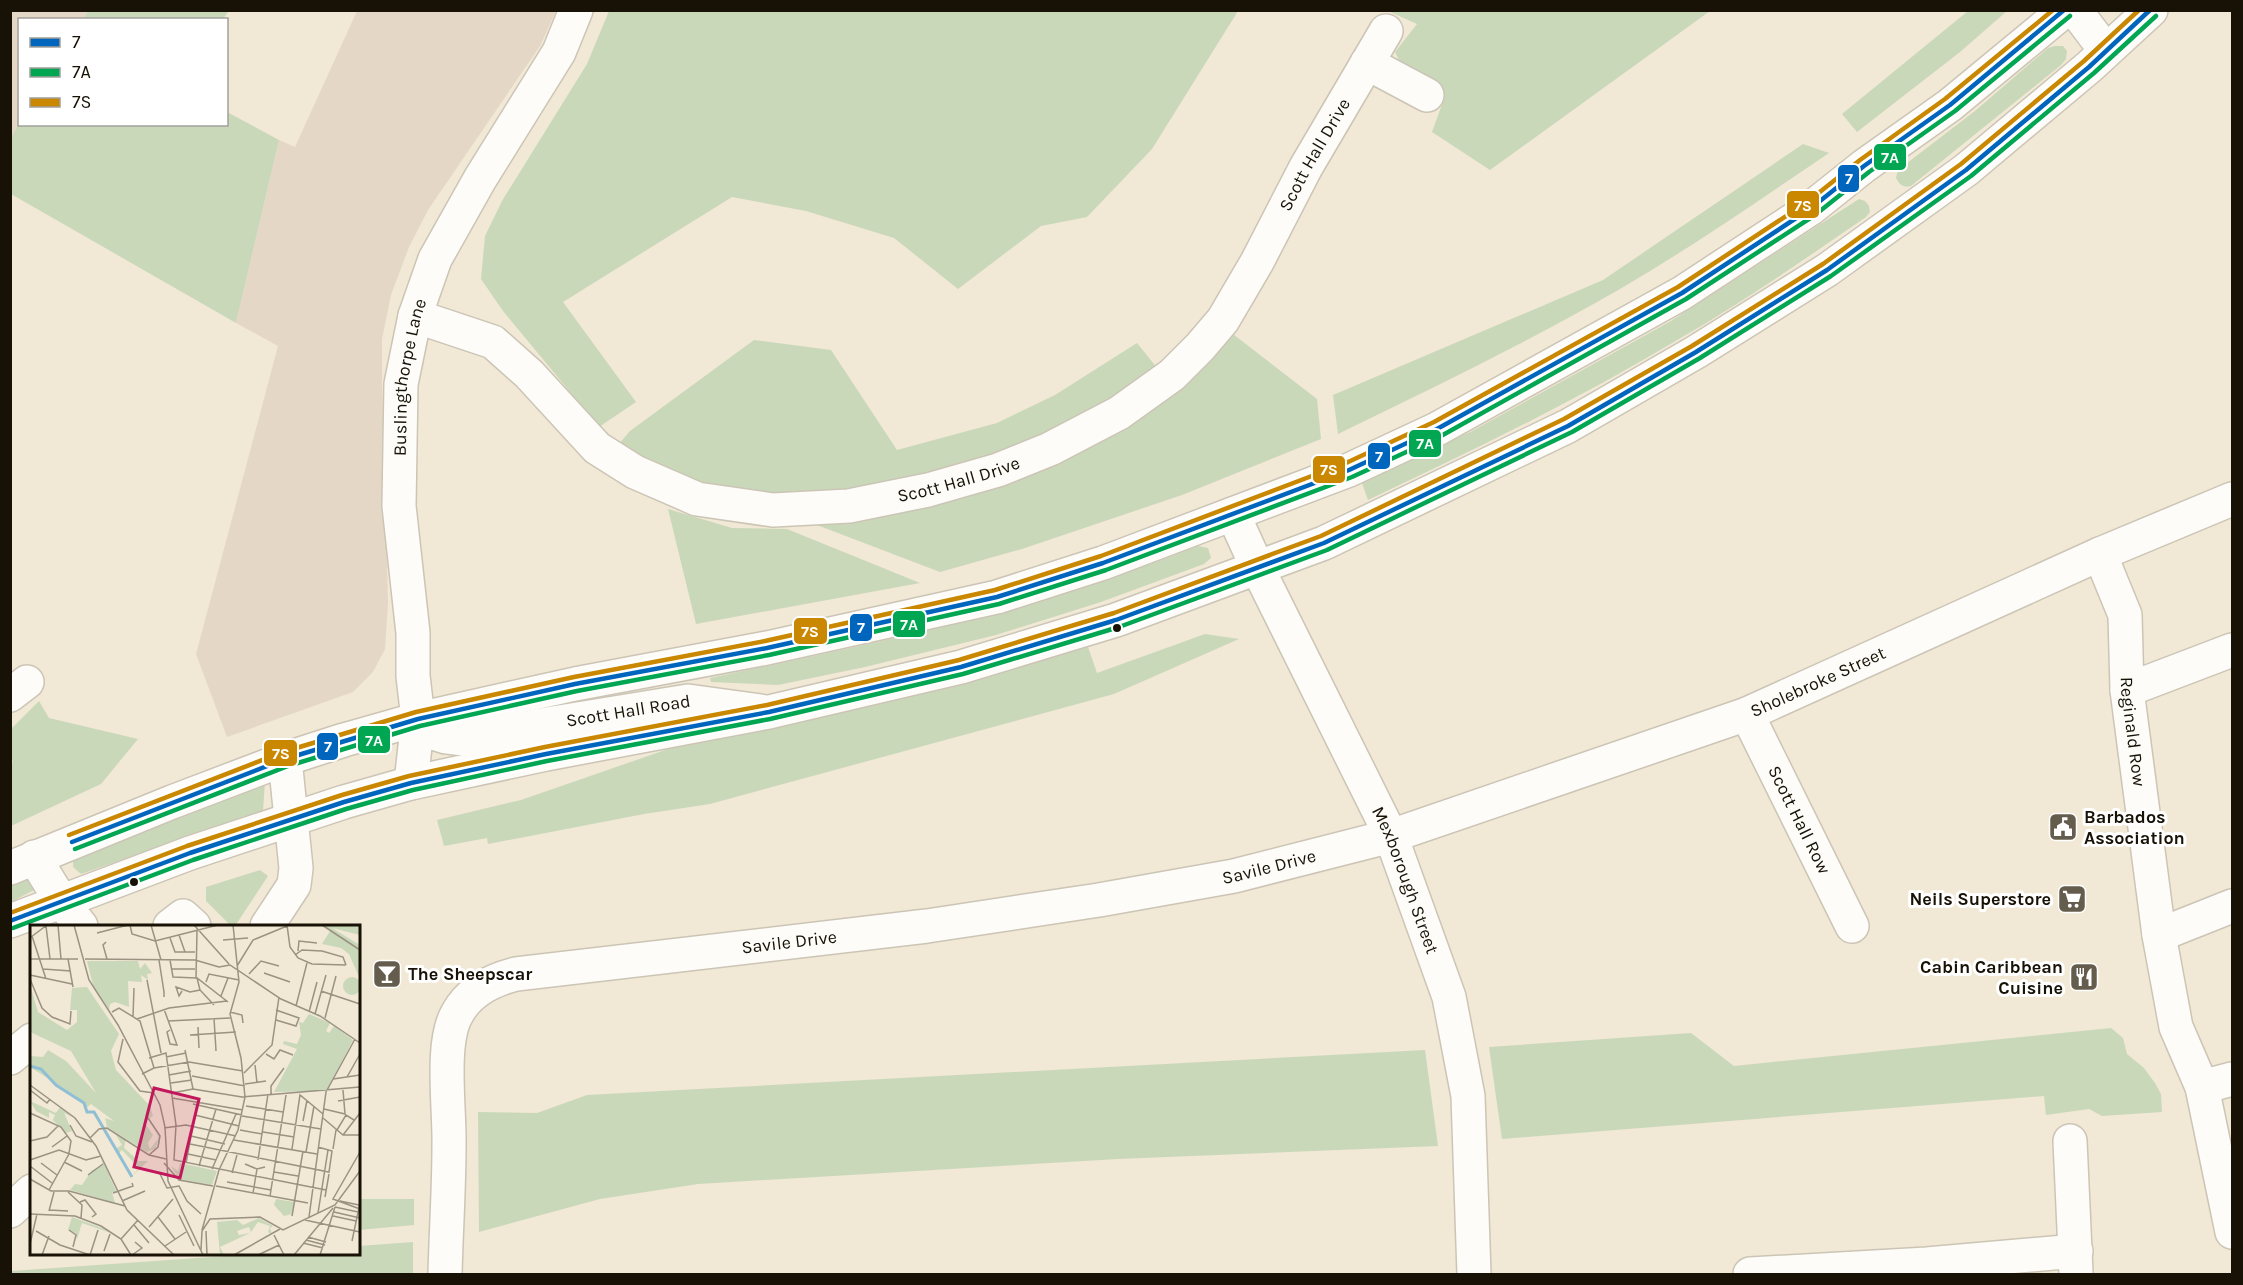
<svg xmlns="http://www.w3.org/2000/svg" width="2243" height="1285" font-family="Karla,sans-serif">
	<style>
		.industrial { fill: #e5d7c6 }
		.green { fill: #cad8ba }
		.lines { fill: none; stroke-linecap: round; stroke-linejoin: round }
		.minor-casing { stroke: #ccc5b6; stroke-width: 36 }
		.highway-casing { stroke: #ccc5b6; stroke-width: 36 }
		.minor { stroke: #fdfcf9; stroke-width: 33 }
		.highway { stroke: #fdfcf9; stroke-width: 33 }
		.bus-1-casing { stroke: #fff; stroke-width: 9 }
		.bus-2-casing { stroke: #fff; stroke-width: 9 }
		.bus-3-casing { stroke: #fff; stroke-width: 9 }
		.bus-1 { stroke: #0065bd; stroke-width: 4.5 }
		.bus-2 { stroke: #00a651; stroke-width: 4.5 }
		.bus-3 { stroke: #ca8801; stroke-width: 4.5 }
		.bus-dot { fill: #181206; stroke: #fff; stroke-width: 2 }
		.labels { text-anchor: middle; stroke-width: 6; stroke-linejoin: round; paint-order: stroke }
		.street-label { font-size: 18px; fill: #181206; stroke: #fff }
		.poi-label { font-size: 18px; font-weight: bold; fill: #181206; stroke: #fff; text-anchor: start }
		.inset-river { fill: none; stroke: #8fbfd4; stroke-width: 3 }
		.inset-road { fill: none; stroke: #9a9282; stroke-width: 1.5 }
		.view { fill: #c2185b; fill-opacity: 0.15; stroke: #c2185b; stroke-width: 3 }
		.inset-edge { fill: none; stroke: #181206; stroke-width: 3 }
		.line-badge { stroke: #fff; stroke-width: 2 }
		.badge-label { font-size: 16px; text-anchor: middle; font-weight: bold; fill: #fff }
	</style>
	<rect width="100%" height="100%" fill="#f1e8d5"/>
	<!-- industrial -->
	<path class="industrial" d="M 11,11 L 88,11 L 83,19 L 20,20 L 19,123 L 11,138 Z
		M 357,11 L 556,11 L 540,46 L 428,210 L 409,247 L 391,295 L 382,339 L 382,383 L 388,602 L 385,649 L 373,672 L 353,692 L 227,737 L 196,654 L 278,346 L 236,323 L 279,140 L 295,147 Z"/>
	<!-- green -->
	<path class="green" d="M 88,11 L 88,10 L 229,11 L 223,19 L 83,19 Z
		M 609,11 L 1238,11 L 1152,149 L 1087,217 L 1041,226 L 958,289 L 894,238 L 806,211 L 732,197 L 563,302 L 636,402 L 599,427 L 503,311 L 481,279 L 485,236 L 502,201 L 587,64 Z
		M 1388,11 L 1710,11 L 1490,170 L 1432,132 L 1445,96 L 1440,84 L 1399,60 L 1395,52 L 1417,24 Z
		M 1968,11 L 2007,11 L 1960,52 L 1857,132 L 1842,114 Z
		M 2055,46 L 2063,46 L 2067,51 L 2066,59 L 2061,65 L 1911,186 C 1903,188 1900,185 1896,178 L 1898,170 L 1975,111 L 2048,48 Z
		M 227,112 L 279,140 L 236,323 L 11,194 L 11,138 L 19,123 L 226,124 Z
		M 1803,144 L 1829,153 C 1761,199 1692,247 1620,289 C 1528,342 1433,388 1338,434 L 1333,395 L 1603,280 Z
		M 1859,199 L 1865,201 L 1869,206 L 1870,212 L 1866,217 C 1805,259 1743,302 1679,339 C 1579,399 1474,450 1368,500 L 1362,483 L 1472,431 L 1671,321 Z
		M 1233,334 L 1317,399 L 1321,439 L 1182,495 L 1022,549 L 940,572 L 809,522 L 1184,385 Z
		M 754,340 L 831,350 L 897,450 L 997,423 L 1055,395 L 1137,343 L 1158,369 L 1114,401 L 1038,440 L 896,485 L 774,497 L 729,492 L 675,476 L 618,445 L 630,431 Z
		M 668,509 L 732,528 L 787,529 L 920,583 L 696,624 Z
		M 1198,546 L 1208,548 L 1211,558 L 1204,564 L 1101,602 L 996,635 L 865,667 L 778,685 L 711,682 L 710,678 C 804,658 898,639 990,614 C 1061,596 1130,572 1198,546 Z
		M 1205,634 L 1239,639 L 1114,694 L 710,804 L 644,814 L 488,844 L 487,838 L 444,846 L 437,820 L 521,800 L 694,740 L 970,682 L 1088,647 L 1097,673 Z
		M 39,701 L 49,718 L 138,739 L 101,784 L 11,826 L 10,764 L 13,762 L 11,758 L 11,729 Z
		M 265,782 L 263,811 L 81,874 L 73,867 L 73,860 L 77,856 Z
		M 260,870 L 268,876 L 235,926 L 231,926 L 206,901 L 206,887 Z
		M 31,877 L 36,889 L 11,902 L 11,885 Z
		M 2111,1028 L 2123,1038 L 2127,1054 L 2144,1068 L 2155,1083 L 2161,1094 L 2162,1112 L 2102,1116 L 2089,1109 L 2046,1115 L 2044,1096 L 1502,1139 L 1489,1047 L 1691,1033 L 1734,1066 Z
		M 1425,1050 L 1438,1146 L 1118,1159 L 698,1184 L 600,1199 L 479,1232 L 478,1112 L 537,1113 L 587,1095 Z
		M 359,1199 L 414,1199 L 414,1225 L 359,1230 Z
		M 413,1242 L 413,1274 L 11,1274 L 11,1271 L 255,1254 L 358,1254 L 359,1246 Z"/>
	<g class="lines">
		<!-- minor casing -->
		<g class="minor-casing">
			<g id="minor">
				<path d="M 2075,10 L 2106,51"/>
				<path d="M 1367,63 L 1427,95"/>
				<path id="s1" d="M 415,316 L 493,342 L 529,374 L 597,448 L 635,472 L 697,499 L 773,510 L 849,506 L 928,490 L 998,470 L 1050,449 L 1119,413 L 1172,375 L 1200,347 L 1223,320 L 1257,262 L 1306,167 L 1386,31"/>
				<path id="s2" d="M 1233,514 L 1258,569 L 1391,836 L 1449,997 L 1468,1096 L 1474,1274"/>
				<path id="s3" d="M 2100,554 L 2125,615 L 2127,690 L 2159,935 L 2176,1027 L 2202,1087 L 2232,1232"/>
				<path d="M 2127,690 L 2232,650"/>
				<path d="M 10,695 L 27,682"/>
				<path id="s4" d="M 1747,714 L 1852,926"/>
				<path id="s5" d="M 418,719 L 433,733 L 446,737 L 462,739 L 490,736 L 541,725 L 688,701 L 761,711"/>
				<path id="s6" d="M 411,783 L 418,719 L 413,676 L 413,633 L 399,506 L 401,384 L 415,316 L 435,259 L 480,179 L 559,52 L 576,10"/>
				<path d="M 34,857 L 61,901 L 81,926"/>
				<path d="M 170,926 L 183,916 L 194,926"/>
				<path d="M 267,926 L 294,885 L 296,868 L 285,759"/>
				<path d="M 2159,935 L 2232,906"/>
				<path d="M 10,1058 L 32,1040"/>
				<path d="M 2202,1087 L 2232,1079"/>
				<path d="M 2070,1141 L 2076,1273"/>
				<path d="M 10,1211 L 32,1191"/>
				<path id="s7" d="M 445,1274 C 446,1232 449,1189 449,1146 C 450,1110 440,1043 457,1014 C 469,991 492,980 516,974 L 927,926 L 1099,900 L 1234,876 L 1391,836 L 1747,714 L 2100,554 L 2232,499"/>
				<path d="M 1750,1274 L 1927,1264 L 2076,1251"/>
			</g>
		</g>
		<!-- highway casing -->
		<g class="highway-casing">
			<path id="highway" d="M 10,868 L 172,802 L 285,759 L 344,740 L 418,719 L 575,684 L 767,648 L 997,597 L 1103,563 L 1349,470 L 1437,429 L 1682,293 L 1810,209 L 1864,166 L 1950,105 L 2065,10
				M 10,921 L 190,853 L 344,802 L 411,783 L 546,754 L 769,712 L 961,667 L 1116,620 L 1324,543 L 1568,426 L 1696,352 L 1827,270 L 1966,170 L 2089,67 L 2151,10"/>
		</g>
		<!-- minor -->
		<use href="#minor" class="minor"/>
		<!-- highway -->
		<use href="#highway" class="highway"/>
		<!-- bus-1 casing -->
		<g class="bus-1-casing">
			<path id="bus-1" d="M 72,842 L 285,759 L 418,719 L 575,684 L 767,648 L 997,597 L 1103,563 L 1349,470 L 1437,429 L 1682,293 L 1810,209 L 1864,166 L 1950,105 L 2064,10
				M 10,921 L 190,853 L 344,802 L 411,783 L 546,754 L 769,712 L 961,667 L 1116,620 L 1324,543 L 1568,426 L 1696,352 L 1827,270 L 1966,170 L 2089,67 L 2150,10"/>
		</g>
		<!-- bus-2 casing -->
		<g class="bus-2-casing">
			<path id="bus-2" d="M 75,849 L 288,766 L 420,726 L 577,691 L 769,655 L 999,604 L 1106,570 L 1352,477 L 1441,436 L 1686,299 L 1815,215 L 1869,172 L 1955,111 L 2070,16
				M 13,928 L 193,860 L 346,809 L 413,790 L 547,761 L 770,719 L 963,674 L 1119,627 L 1327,550 L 1572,432 L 1700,358 L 1831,276 L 1971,176 L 2094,73 L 2156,16"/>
		</g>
		<!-- bus-3 casing -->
		<g class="bus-3-casing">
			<path id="bus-3" d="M 69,835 L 283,752 L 416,712 L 574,677 L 765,641 L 995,590 L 1101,556 L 1346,463 L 1434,422 L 1678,287 L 1806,203 L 1860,160 L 1945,99 L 2053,10
				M 10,913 L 187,846 L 342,795 L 409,776 L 545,747 L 767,705 L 959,660 L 1114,613 L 1321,536 L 1564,419 L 1692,346 L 1823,264 L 1961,164 L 2084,61 L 2139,10"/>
		</g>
		<!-- bus-1 -->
		<use href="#bus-1" class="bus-1"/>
		<!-- bus-2 -->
		<use href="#bus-2" class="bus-2"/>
		<!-- bus-3 -->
		<use href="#bus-3" class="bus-3"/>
	</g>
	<!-- icons -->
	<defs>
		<g id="civic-square" transform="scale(1.5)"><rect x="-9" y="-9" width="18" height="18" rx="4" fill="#645d4e" stroke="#fff"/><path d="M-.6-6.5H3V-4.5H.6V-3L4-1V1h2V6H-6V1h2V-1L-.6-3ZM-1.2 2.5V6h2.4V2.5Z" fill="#fff"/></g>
		<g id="supermarket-square" transform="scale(1.5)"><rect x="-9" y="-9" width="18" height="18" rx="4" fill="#645d4e" stroke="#fff"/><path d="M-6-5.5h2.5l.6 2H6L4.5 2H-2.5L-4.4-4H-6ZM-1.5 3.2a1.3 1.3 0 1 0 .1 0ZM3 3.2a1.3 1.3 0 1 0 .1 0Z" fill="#fff"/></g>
		<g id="bar-square" transform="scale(1.5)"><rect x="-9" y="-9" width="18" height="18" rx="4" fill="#645d4e" stroke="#fff"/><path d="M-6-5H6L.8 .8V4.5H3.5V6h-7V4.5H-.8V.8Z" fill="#fff"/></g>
		<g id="restaurant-square" transform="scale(1.5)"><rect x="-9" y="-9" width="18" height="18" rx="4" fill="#645d4e" stroke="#fff"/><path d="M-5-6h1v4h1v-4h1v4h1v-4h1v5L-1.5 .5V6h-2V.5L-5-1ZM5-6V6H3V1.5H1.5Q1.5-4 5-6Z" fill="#fff"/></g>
	</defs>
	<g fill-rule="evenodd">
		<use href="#civic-square" x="2063" y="827"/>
		<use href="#supermarket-square" x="2072" y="899"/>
		<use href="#bar-square" x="387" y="974"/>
		<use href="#restaurant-square" x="2084" y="977"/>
	</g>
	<!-- markers -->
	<g class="bus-dot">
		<circle cx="1117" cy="628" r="5"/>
		<circle cx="134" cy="882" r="5"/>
	</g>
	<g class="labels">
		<!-- street labels -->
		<g class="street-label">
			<text dy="6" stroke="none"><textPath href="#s1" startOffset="1113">Scott Hall Drive</textPath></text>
			<text dy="6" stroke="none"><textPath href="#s6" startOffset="408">Buslingthorpe Lane</textPath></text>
			<text dy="6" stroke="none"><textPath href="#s1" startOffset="609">Scott Hall Drive</textPath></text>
			<text dy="6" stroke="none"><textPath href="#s7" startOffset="1676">Sholebroke Street</textPath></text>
			<text dy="6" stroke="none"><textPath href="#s5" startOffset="219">Scott Hall Road</textPath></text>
			<text dy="6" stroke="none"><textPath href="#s3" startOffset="183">Reginald Row</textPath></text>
			<text dy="6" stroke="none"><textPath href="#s4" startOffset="118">Scott Hall Row</textPath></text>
			<text dy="6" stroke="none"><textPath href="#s7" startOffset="1096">Savile Drive</textPath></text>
			<text dy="6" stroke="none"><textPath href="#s2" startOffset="405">Mexborough Street</textPath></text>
			<text dy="6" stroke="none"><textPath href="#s7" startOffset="610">Savile Drive</textPath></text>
		</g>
		<!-- poi labels -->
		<g class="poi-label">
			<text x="2084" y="823">Barbados<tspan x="2084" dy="21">Association</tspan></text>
			<text x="2051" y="905" text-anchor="end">Neils Superstore</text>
			<text x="2063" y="973" text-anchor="end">Cabin Caribbean<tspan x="2063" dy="21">Cuisine</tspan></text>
			<text x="408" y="980">The Sheepscar</text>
		</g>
	</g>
	<!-- overview -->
	<g transform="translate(30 925)">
		<rect width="330" height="330" fill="#f1e8d5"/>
		<path d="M 294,0 L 330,0 L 330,10 L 302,3 L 330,20 L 330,54 L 319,29 L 311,23 L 292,19 L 300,6 ZM 57,36 L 108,36 L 110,44 L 115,38 L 122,48 L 117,49 L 118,55 L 111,50 L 112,57 L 98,56 L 99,82 L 85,77 L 80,79 L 79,85 L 64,64 ZM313 61a9 9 0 1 1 18 0a9 9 0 1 1-18 0ZM 0,60 L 8,87 L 37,105 L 47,97 L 47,85 L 40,85 L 42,63 L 57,62 L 89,109 L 81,126 L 86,145 L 120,181 L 123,191 L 114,197 L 123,210 L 118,218 L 120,224 L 128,214 L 127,204 L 129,214 L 125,224 L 117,227 L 77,202 L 75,193 L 84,196 L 61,179 L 56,183 L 46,171 L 0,142 L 0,131 L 13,132 L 18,125 L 36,136 L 66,168 L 41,126 L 0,107 ZM 279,89 L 300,98 L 296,106 L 299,108 L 304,101 L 323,115 L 296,166 L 244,167 L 267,124 L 253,119 L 254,116 L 267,119 L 271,110 L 269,97 L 273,98 ZM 0,176 L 26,188 L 30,182 L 42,192 L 34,188 L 42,206 L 36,208 L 23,195 L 25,190 L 19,187 L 19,193 L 6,186 ZM 86,210 L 96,214 L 94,223 L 109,236 L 118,236 L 102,251 L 109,243 L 92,225 L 88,229 L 87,223 L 92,220 ZM 71,232 L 87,268 L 82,267 L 85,278 L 40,265 L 45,259 L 52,260 L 62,245 L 73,240 ZM 150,238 L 187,246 L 182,260 L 149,254 L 141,241 L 148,246 ZM 246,274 L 264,277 L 261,289 L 254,291 L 244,280 ZM 42,292 L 72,303 L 81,308 L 52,298 L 47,314 L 45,308 L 38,305 ZM 229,293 L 243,301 L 240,303 L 242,309 L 238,307 L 240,301 L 228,297 L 221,307 L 219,302 L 207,306 L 209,310 L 220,308 L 190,322 L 194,330 L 190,330 L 187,297 L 207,295 L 213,300 Z" fill="#cad8ba"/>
		<path class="inset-river" d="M 0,141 L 11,144 L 26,160 L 54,178 L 57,187 L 64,187 L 102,252"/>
		<path class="inset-road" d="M 28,0 L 31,34M 44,0 L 59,55 L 88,100 L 130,180 L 135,202 L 138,256 L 173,330M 100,0 L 102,9 L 125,16 L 188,0M 121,0 L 131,35M 164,0 L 199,39M 257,0 L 260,22 L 268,33 L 282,39 L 316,40M 292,0 L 330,25M 16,1 L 20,34M 67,8 L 98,0M 149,10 L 155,27M 2,11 L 16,54M 1,12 L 17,0M 140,13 L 145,27 L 165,27M 193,15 L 218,13M 76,17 L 73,20 L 77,34M 268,26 L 269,16 L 287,18M 265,30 L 272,25 L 292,26 L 313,32 L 316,40M 0,34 L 48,34M 38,34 L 43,62M 55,34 L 165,35 L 189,42 L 200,40 L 251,74 L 290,91 L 330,118M 129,35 L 134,67 L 134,72 L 134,66M 140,35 L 143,52 L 166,53 L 167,6M 207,41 L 223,15 L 257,1M 13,44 L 41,46M 142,44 L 165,44M 234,48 L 260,57M 219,49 L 231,36 L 249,41M 0,50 L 42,59M 0,54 L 12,83 L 22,92 L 40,99 L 41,86M 117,55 L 131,128M 176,57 L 179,49 L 209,55M 152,66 L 149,71 L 146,62 L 160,67 L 170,65M 291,66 L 330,79M 191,71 L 198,53M 184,80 L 170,65 L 167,53 L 198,77M 266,81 L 277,38M 134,84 L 147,120 L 140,119 L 137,107 L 140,105M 246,85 L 269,93 L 266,101 L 246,95M 82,87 L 89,83 L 110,96 L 124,143M 200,87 L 212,90 L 213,98M 279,87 L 287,57M 285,89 L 296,50M 103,92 L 104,63M 184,93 L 186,126M 295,93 L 306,51M 107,94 L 139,83 L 197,76M 138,96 L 200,93M 168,102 L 169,123M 160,110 L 206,107M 93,114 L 88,137 L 110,166 L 124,168M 155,125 L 163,164M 236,129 L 244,134 L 250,125 L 263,130M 136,132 L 156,128M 119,133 L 136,128 L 146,200 L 144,235 L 296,265M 225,140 L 227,158M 214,148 L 242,120 L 249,72M 112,149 L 124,143 L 159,137 L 213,146M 139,150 L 161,146M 162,151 L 215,161M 317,152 L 330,129M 303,154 L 330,150M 141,158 L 162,155M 215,159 L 236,156M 0,160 L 45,193 L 66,221 L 97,285 L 144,330M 0,165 L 17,178 L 20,174M 142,168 L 163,164 L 212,172 L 330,162M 241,169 L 241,161 L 254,143M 142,173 L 213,185M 308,176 L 330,172M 163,179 L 212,190M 216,181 L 253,187M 294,184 L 315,189 L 313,165M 0,188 L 31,202 L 41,216 L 39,228M 165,190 L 209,201M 212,191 L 291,204M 118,193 L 130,211 L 128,222 L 119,230M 293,193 L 313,210 L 330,210M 273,196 L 277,175M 40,200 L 46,211 L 62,217M 134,203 L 156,200 L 206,211M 210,205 L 232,209M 307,205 L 316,190 L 324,195M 233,207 L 264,212M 313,210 L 330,188M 161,211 L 195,219M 60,213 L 69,204 L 77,203 L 119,230 L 136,234M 204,215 L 287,229M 0,216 L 17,212 L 28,201M 160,219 L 299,247 L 302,226 L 288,222M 22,222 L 37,211M 262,224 L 270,170 L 293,189M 303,224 L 306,205M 276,227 L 284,181M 330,227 L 303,274 L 330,284M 158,229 L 186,235M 0,235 L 29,225 L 56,235 L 71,231M 228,235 L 238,169M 34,237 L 52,246M 11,238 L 27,250M 134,238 L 149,255 L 183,261M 156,238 L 167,180M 215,239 L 227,244 L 235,242M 0,241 L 22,258M 169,241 L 186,184M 182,244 L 206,189M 129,247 L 137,263 L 149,261 L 157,276 L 171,289M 244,247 L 268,251M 202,248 L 207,230M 58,250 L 73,239M 0,254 L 21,266 L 39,266 L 95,281M 197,257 L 241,265M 186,261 L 278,278M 19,265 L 39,229M 38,267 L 52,280 L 51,293M 83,268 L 103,261 L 102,258M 223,268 L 227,244M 240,271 L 256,170M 295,272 L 299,249M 92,276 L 115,266M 310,276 L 329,280M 50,277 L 55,275 L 66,289 L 62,292M 305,282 L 328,287M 19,285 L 38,286M 19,286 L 24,267M 304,287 L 330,293M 288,288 L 298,225M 0,289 L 45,291 L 71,301 L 91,314 L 101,330M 149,290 L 164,321M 262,291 L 273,226M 303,291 L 326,296M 128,292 L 145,314M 279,292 L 296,167 L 325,114M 275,295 L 330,307M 104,300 L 119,318M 119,302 L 143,274M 39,305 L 46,310 L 43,322M 172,305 L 189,245 L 208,205 L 215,172 L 211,133 L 200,89 L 209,57 L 203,0M 6,306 L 30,320 L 60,330M 176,306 L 177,330M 244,310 L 254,330M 278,312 L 296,317M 91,314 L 108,295M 276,315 L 295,320M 322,316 L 330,278M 273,318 L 293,323M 0,319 L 7,289M 135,321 L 156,307M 171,325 L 172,306 L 180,294 L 230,292 L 253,305 L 305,280 L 330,246M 74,326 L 80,309M 12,330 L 19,311M 60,330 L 68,305M 102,330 L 112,323 L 105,317M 204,330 L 250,304M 228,330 L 249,320M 264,330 L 303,283M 290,330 L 305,282"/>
		<path class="view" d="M 124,163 L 169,174 L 150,253 L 104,242 Z"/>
		<rect width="330" height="330" class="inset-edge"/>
	</g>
	<g class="line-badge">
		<rect x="1873" y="143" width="34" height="28" rx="6" fill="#00a651"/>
		<rect x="1837" y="164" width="23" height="29" rx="6" fill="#0065bd"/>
		<rect x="1786" y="190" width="34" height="29" rx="6" fill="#ca8801"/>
		<rect x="1408" y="429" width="34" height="29" rx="6" fill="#00a651"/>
		<rect x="1367" y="442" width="24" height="28" rx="6" fill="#0065bd"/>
		<rect x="1312" y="455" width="34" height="29" rx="6" fill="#ca8801"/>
		<rect x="892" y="610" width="34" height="28" rx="6" fill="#00a651"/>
		<rect x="849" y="613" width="24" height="29" rx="6" fill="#0065bd"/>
		<rect x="793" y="617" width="35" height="28" rx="6" fill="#ca8801"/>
		<rect x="357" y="725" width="34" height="29" rx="6" fill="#00a651"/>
		<rect x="316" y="732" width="23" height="29" rx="6" fill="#0065bd"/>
		<rect x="263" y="739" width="35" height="28" rx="6" fill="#ca8801"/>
	</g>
	<g class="badge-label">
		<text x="1890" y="163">7A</text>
		<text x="1849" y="184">7</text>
		<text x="1803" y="211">7S</text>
		<text x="1425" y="449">7A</text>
		<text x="1379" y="462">7</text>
		<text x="1329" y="475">7S</text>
		<text x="909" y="630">7A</text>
		<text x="861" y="633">7</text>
		<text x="810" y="637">7S</text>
		<text x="374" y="746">7A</text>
		<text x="328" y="752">7</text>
		<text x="281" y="759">7S</text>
	</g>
	<!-- border -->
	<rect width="2243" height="1285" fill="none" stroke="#181206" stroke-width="24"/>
	<!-- legend -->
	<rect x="18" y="18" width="210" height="108" fill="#ffffff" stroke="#a3a09b" stroke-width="1.5"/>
	<rect x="30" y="38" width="30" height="9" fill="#0065bd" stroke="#a3a09b" stroke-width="1.5"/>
	<text x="72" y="48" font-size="18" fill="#181206">7</text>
	<rect x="30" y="68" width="30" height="9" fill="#00a651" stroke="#a3a09b" stroke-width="1.5"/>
	<text x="72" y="78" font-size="18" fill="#181206">7A</text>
	<rect x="30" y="98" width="30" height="9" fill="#ca8801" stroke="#a3a09b" stroke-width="1.5"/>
	<text x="72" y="108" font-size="18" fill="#181206">7S</text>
</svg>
